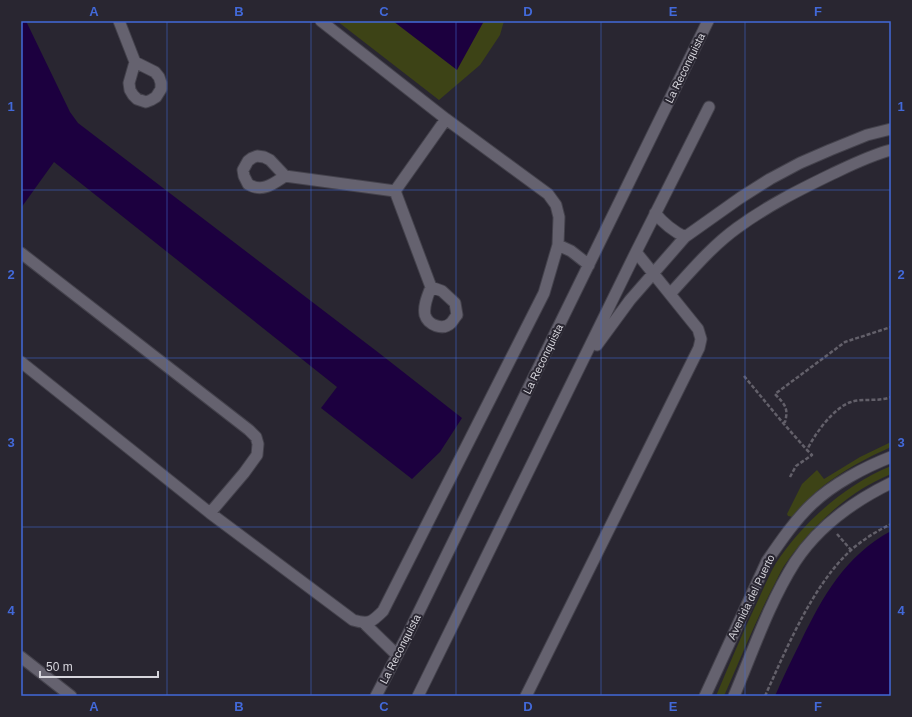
<svg xmlns="http://www.w3.org/2000/svg" width="912" height="717" font-family="Helvetica,sans-serif">
	<style>
		.green { fill: #3d4316 }
		.water { fill: #1c003f }
		.lines { fill: none; stroke-linecap: round; stroke-linejoin: round }
		.minor-casing { stroke: #44424c; stroke-width: 13 }
		.path { stroke: #63606a; stroke-width: 2.5; stroke-dasharray: 4 2; stroke-linecap: butt }
		.minor { stroke: #65626f; stroke-width: 11 }
		.grid { fill: none; stroke: #4269d9; stroke-width: 1; stroke-opacity: 0.55 }
		.labels { text-anchor: middle; stroke-width: 4; stroke-linejoin: round; paint-order: stroke }
		.street-label { font-size: 11px; fill: #d6d5dc; stroke: #292631 }
		.neatline { fill: none; stroke: #4269d9; stroke-width: 1.5 }
		.grid-label { font-size: 13px; text-anchor: middle; font-weight: bold; fill: #4269d9 }
	</style>
	<rect width="100%" height="100%" fill="#292631"/>
	<!-- green -->
	<path class="green" d="M 337,21 L 504,21 L 500,35 L 480,65 L 439,100 Z
		M 891,442 L 891,447 C 866,458 834,475 814,494 C 806,501 800,510 793,517 L 788,516 L 787,514 L 802,484 L 817,470 L 824,479 L 860,457 Z
		M 891,466 L 891,474 C 847,492 811,527 784,566 C 779,574 775,584 770,593 C 753,627 739,662 724,696 L 716,696 C 730,663 744,629 760,596 C 765,585 770,573 776,563 C 804,521 845,485 891,466 Z"/>
	<!-- water -->
	<path class="water" d="M 21,21 L 26,21 L 70,112 L 78,123 L 379,353 L 462,418 L 440,452 L 412,479 L 321,408 L 337,387 L 54,162 L 21,208 Z
		M 393,21 L 484,21 L 457,70 Z
		M 891,531 L 891,696 L 775,696 C 783,677 792,659 801,641 C 823,596 845,556 891,531 Z"/>
	<g class="lines">
		<!-- minor casing -->
		<g class="minor-casing">
			<path id="minor" d="M 119,21 L 135,62 L 129,83 L 130,90 L 133,95 L 137,99 L 146,102 L 151,100 L 156,97 L 161,89 L 161,83 L 159,77 L 155,72 L 135,62
				M 321,21 L 446,119 L 548,194 L 556,205 L 559,217 L 558,245 L 571,251 L 589,265
				M 285,176 C 273,184 262,193 248,184 L 244,176 L 243,170 L 248,161 L 252,158 L 257,156 L 264,157 L 270,160 L 285,176 L 395,191 L 431,287 C 428,295 423,306 425,315 C 428,325 443,331 451,323 C 453,321 455,317 457,315 L 455,303 L 442,291 L 431,287
				M 395,191 L 446,119
				M 655,213 C 664,224 673,231 685,237
				M 21,253 L 249,430 L 256,437 L 258,444 L 257,455 L 244,473 L 210,513
				M 670,294 C 691,271 712,246 737,228 C 767,206 799,190 832,174 C 851,165 871,155 891,150
				M 597,345 L 630,300 L 685,237 L 740,198 L 770,179 L 800,163 L 830,150 L 867,135 L 891,129
				M 21,362 L 210,513 L 353,620 C 369,625 372,622 383,611 L 544,293 L 558,245
				M 364,623 L 397,655
				M 21,657 L 71,696
				M 376,696 L 407,636 L 708,21
				M 418,696 L 636,252 L 709,107
				M 526,696 L 699,348 L 701,339 L 698,329 L 636,252
				M 705,696 L 767,561 C 780,542 795,520 812,504 C 833,484 865,467 891,457
				M 734,696 C 753,651 769,603 795,562 C 818,527 854,501 891,483"/>
		</g>
		<!-- path -->
		<path class="path" d="M 744,376 L 783,423 L 807,450
			M 783,423 L 785,422 C 789,407 784,404 775,394 L 845,342 L 891,327
			M 790,477 L 796,466 L 812,455 L 807,450 C 814,435 834,407 851,402 C 863,398 879,402 891,397
			M 837,534 L 851,550
			M 765,696 C 786,650 812,586 850,551 C 862,540 877,531 891,524"/>
		<!-- minor -->
		<use href="#minor" class="minor"/>
	</g>
	<!-- grid -->
	<path class="grid" d="M 167,21 L 167,696M 311,21 L 311,696M 456,21 L 456,696M 601,21 L 601,696M 745,21 L 745,696M 21,190 L 891,190M 21,358 L 891,358M 21,527 L 891,527"/>
	<g class="labels">
		<!-- street labels -->
		<g class="street-label">
			<text transform="translate(685 68) rotate(-64)" y="4">La Reconquista</text>
			<text transform="translate(543 359) rotate(-64)" y="4">La Reconquista</text>
			<text transform="translate(751 597) rotate(-64)" y="4">Avenida del Puerto</text>
			<text transform="translate(400 649) rotate(-63)" y="4">La Reconquista</text>
		</g>
	</g>
	<!-- border -->
	<rect width="912" height="717" fill="none" stroke="#292631" stroke-width="44"/>
	<!-- scale -->
	<path d="M40 671v6h118v-6" fill="none" stroke="#d6d5dc" stroke-width="2"/>
	<text x="46" y="671" font-size="12" fill="#d6d5dc" stroke="#292631" stroke-width="3" paint-order="stroke">50 m</text>
	<rect x="22" y="22" width="868" height="673" class="neatline"/>
	<g class="grid-label">
		<text x="94" y="16">A</text>
		<text x="239" y="16">B</text>
		<text x="384" y="16">C</text>
		<text x="528" y="16">D</text>
		<text x="673" y="16">E</text>
		<text x="818" y="16">F</text>
		<text x="11" y="111">1</text>
		<text x="901" y="111">1</text>
		<text x="11" y="279">2</text>
		<text x="901" y="279">2</text>
		<text x="11" y="447">3</text>
		<text x="901" y="447">3</text>
		<text x="11" y="615">4</text>
		<text x="901" y="615">4</text>
		<text x="94" y="711">A</text>
		<text x="239" y="711">B</text>
		<text x="384" y="711">C</text>
		<text x="528" y="711">D</text>
		<text x="673" y="711">E</text>
		<text x="818" y="711">F</text>
	</g>
</svg>
